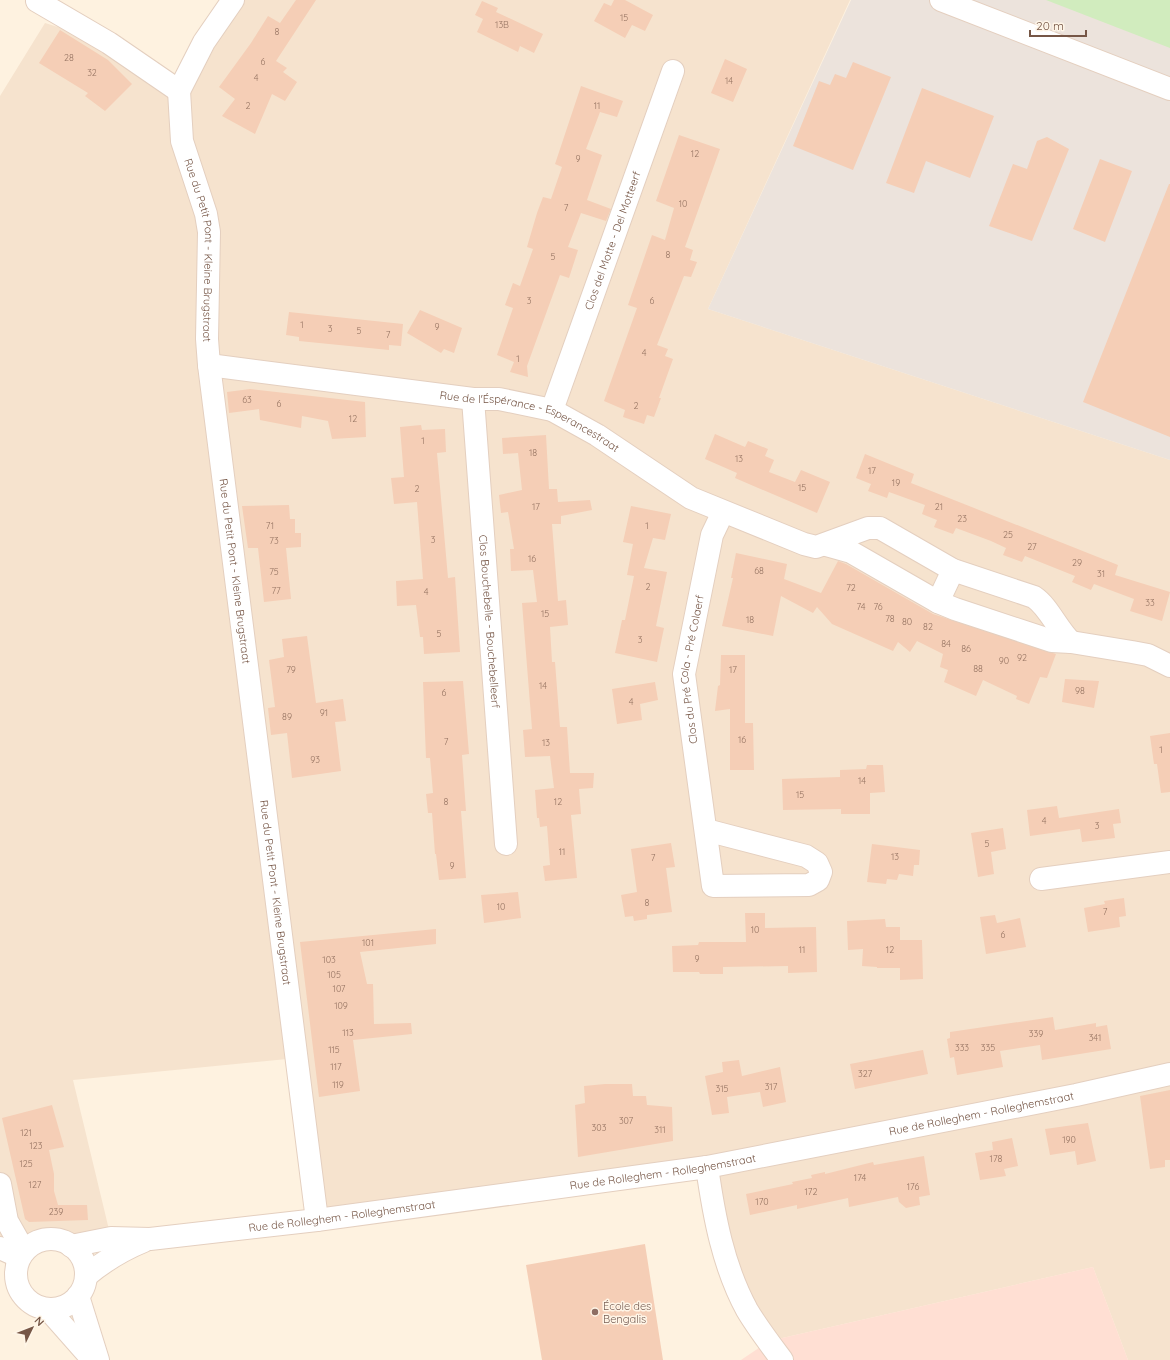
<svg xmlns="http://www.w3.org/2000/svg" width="1170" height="1360" font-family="Quicksand,sans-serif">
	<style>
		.residential { fill: #f6e3ce }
		.commercial { fill: #ffdfd3 }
		.industrial { fill: #ece3dc }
		.green { fill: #d1ecbe }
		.building { fill: #f5ceb6 }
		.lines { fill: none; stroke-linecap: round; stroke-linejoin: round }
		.minor-casing { stroke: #e4cfbf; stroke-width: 24 }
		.minor { stroke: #fff; stroke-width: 22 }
		.education-dot { fill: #8d6e63; stroke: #fff6e8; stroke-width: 1.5 }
		.labels { text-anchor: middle; stroke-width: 3; stroke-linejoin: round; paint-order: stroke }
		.number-label { font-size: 9px; fill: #967462 }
		.street-label { font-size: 11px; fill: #765646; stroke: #fff6e8 }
		.education-label { font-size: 11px; fill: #785e54; stroke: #fff6e8; text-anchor: start }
	</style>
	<rect width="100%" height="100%" fill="#fef2e0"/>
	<!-- residential -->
	<path class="residential" d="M 244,0 L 850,0 L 708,309 L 1170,460 L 1170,1360 L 1128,1360 L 1093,1267 L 769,1341 L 723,1255 L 707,1167 L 317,1220 L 297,1058 L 73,1080 L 111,1238 L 0,1246 L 0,96 L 45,23 L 109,43 L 179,91 Z"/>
	<!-- commercial -->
	<path class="commercial" d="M 1093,1267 L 1128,1360 L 741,1360 L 769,1341 Z"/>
	<!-- industrial -->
	<path class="industrial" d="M 851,0 L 1170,0 L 1170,460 L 708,309 Z"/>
	<!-- green -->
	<path class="green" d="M 1046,0 L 1170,0 L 1170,48 Z"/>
	<!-- building -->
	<path class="building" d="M 296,0 L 316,0 L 276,61 L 287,68 L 283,72 L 297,82 L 285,101 L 272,94 L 255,134 L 222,116 L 235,99 L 219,87 L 251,43 L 268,16 L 280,23 Z
		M 614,0 L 625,0 L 653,15 L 645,31 L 632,25 L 625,38 L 594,21 L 604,3 L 611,6 Z
		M 482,1 L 498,8 L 496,12 L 543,34 L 534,53 L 520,46 L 518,52 L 477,32 L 483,19 L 475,15 Z
		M 60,30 L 108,60 L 132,84 L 105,111 L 85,96 L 88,93 L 39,63 Z
		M 725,59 L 747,69 L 733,102 L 711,93 Z
		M 853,62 L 891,77 L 853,170 L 793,146 L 819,81 L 830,85 L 835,74 L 846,78 Z
		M 581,86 L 623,101 L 617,117 L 600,112 L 586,149 L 602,155 L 587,200 L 611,209 L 606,221 L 581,213 L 568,247 L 578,250 L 569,278 L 560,275 L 527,366 L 528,377 L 510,372 L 514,362 L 497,355 L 513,308 L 505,305 L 513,283 L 520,286 L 533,249 L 527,247 L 537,213 L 543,197 L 551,199 L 562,167 L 555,164 Z
		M 922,88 L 994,116 L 970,178 L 926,161 L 914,193 L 886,183 Z
		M 679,135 L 720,149 L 685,247 L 693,250 L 690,260 L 697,262 L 691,277 L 684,276 L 657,345 L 668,349 L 665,356 L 673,359 L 659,398 L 661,398 L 654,417 L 647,415 L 644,424 L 623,417 L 625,410 L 604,401 L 637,308 L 628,305 L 652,235 L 665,240 L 674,208 L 656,201 Z
		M 1047,137 L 1069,149 L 1032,241 L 989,226 L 1013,164 L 1027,169 L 1037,141 Z
		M 1100,159 L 1132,171 L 1105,242 L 1073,229 Z
		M 1169,184 L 1170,184 L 1170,437 L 1083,402 Z
		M 420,310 L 462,328 L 454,353 L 444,349 L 441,353 L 407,333 Z
		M 289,312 L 403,324 L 401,346 L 389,345 L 389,350 L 299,341 L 299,337 L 286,335 Z
		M 250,389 L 365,402 L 366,437 L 332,439 L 328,421 L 302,416 L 301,428 L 260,420 L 259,409 L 229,413 L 227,392 Z
		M 421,425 L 422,430 L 445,429 L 446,452 L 437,453 L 448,578 L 455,577 L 460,652 L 424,654 L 423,637 L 420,637 L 416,605 L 397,606 L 396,581 L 423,579 L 417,502 L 394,504 L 391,478 L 404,477 L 400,427 Z
		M 715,434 L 745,447 L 748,441 L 768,449 L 765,456 L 774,460 L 769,472 L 795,482 L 801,470 L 830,482 L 817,513 L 735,478 L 737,473 L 705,459 Z
		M 546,435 L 549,489 L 557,489 L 558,502 L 590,500 L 592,510 L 561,516 L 561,524 L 552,524 L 558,601 L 566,600 L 568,625 L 550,627 L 552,662 L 555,662 L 560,727 L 567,727 L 570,773 L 594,773 L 593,788 L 579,789 L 581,814 L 571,815 L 577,878 L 545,881 L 543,866 L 550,865 L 547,826 L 540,827 L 539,818 L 537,818 L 535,790 L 554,788 L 550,756 L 525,757 L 523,730 L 532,729 L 522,603 L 537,602 L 533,570 L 511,571 L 510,549 L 514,549 L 508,512 L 501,513 L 499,495 L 522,490 L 518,453 L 503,454 L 502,438 Z
		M 865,454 L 914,474 L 911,483 L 1118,565 L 1115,575 L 1170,592 L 1162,621 L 1130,611 L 1134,599 L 1094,584 L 1091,590 L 1072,582 L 1075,576 L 1025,556 L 1022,562 L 1003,555 L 1006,548 L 991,541 L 956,528 L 953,534 L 934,527 L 937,520 L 922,514 L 925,505 L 889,492 L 887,498 L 868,491 L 871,484 L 856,478 Z
		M 289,505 L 290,519 L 295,519 L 295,533 L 301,533 L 301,547 L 286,548 L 291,599 L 264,602 L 258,548 L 248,548 L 242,506 Z
		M 631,506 L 671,514 L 665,540 L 653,538 L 644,568 L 667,572 L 656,626 L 664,628 L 657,662 L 615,653 L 622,620 L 625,620 L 634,576 L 627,575 L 633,544 L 623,542 Z
		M 736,553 L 787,564 L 784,579 L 821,593 L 838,561 L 846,564 L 933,614 L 1056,654 L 1047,678 L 1040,677 L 1029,704 L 1016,699 L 1017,696 L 983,680 L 976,696 L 944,682 L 948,670 L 940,667 L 943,654 L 917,641 L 910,652 L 898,642 L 893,651 L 832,624 L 817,607 L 813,613 L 781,596 L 773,636 L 722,626 L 733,578 L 731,578 Z
		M 307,636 L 316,703 L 343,699 L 346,721 L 335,722 L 341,771 L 292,778 L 287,733 L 271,735 L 268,708 L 275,707 L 269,660 L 284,657 L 282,639 Z
		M 721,655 L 745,655 L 745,723 L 753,723 L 754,770 L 730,770 L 730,709 L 715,711 L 718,686 L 720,685 Z
		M 1065,679 L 1099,681 L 1094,708 L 1062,702 Z
		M 463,681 L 469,754 L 462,755 L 466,811 L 461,811 L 466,878 L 439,880 L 436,854 L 435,854 L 432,813 L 428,813 L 426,794 L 433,793 L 430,758 L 426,758 L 423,682 Z
		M 655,682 L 658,700 L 640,704 L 642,720 L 617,724 L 612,689 Z
		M 1170,733 L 1170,792 L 1161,793 L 1157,764 L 1154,764 L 1150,736 Z
		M 867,765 L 883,765 L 885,792 L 870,793 L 870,814 L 841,814 L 841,809 L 783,810 L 782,779 L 840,777 L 840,770 L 866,769 Z
		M 1057,806 L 1059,818 L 1119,809 L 1121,823 L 1113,824 L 1115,838 L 1082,842 L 1080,829 L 1030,836 L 1027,810 Z
		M 1003,828 L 1006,849 L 991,852 L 994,874 L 978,877 L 971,833 Z
		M 671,843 L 675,867 L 666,868 L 672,912 L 647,915 L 647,919 L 634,921 L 633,916 L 625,917 L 621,895 L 637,892 L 631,849 Z
		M 872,844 L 920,850 L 919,865 L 914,865 L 913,876 L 899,874 L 897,880 L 887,879 L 886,884 L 867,882 Z
		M 518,892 L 521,918 L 484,923 L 481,895 Z
		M 1124,898 L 1126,916 L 1119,917 L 1120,927 L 1088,932 L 1084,908 L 1105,904 L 1104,901 Z
		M 745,913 L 765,913 L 765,928 L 816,927 L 817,972 L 788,973 L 788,966 L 723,967 L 723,974 L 700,974 L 699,972 L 673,972 L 672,946 L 698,945 L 699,942 L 746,942 Z
		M 995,915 L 997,923 L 1020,918 L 1026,947 L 986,954 L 980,917 Z
		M 885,919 L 886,927 L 900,927 L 900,940 L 922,940 L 923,979 L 900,980 L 900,968 L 877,968 L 877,967 L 862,966 L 863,949 L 848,950 L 847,921 Z
		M 436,929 L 436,944 L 360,952 L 367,984 L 373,984 L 374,1024 L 411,1023 L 412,1034 L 353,1040 L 360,1091 L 319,1097 L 300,942 Z
		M 1053,1017 L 1055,1030 L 1096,1023 L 1096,1027 L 1107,1025 L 1111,1049 L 1042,1060 L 1040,1045 L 1000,1051 L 1003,1067 L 957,1075 L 954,1057 L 950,1058 L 947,1039 L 950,1038 L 950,1032 Z
		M 923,1050 L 928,1074 L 855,1089 L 850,1064 Z
		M 739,1060 L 742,1076 L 780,1067 L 786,1102 L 763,1107 L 760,1092 L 727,1097 L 729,1113 L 712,1115 L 705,1076 L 723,1072 L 722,1062 Z
		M 605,1084 L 632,1084 L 633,1096 L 646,1096 L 647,1105 L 672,1107 L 673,1141 L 578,1157 L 575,1105 L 585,1103 L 584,1086 Z
		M 1170,1090 L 1170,1160 L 1165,1160 L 1165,1167 L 1150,1169 L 1140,1096 Z
		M 52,1105 L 64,1147 L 49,1150 L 54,1174 L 54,1191 L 58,1205 L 87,1205 L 88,1220 L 29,1222 L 25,1219 L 2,1118 Z
		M 1088,1123 L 1096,1161 L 1077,1165 L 1075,1151 L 1050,1155 L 1045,1129 Z
		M 1012,1138 L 1018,1166 L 1004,1169 L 1006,1176 L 980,1180 L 975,1153 L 993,1150 L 992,1142 Z
		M 924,1156 L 930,1195 L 919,1197 L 920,1205 L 906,1208 L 899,1202 L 898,1197 L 849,1207 L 848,1198 L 797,1209 L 797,1205 L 750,1215 L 746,1194 L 793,1184 L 792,1182 L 812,1178 L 811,1175 L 825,1172 L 825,1174 L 873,1162 L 874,1165 Z
		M 645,1244 L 663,1360 L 542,1360 L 526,1265 Z"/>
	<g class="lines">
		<!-- minor casing -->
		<g class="minor-casing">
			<g id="minor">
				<path d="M 941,0 L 1170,89"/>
				<path d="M 37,1 L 109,43 L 179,91"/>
				<path id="s1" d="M 179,91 L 182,141 L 206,214 L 209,232 L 207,339 L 209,365 L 317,1220"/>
				<path d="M 179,91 L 204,42 L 233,0"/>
				<path id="s2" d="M 209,365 L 473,399 L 499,399 L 552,410 L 597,435 L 691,498 L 804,544 L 816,547 L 868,528 L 880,528 L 953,570 L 1034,597 C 1049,607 1057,629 1071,642"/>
				<path id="s3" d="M 473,399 L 506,844"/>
				<path id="s4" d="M 552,410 L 673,71"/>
				<path d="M 826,545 L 851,552 L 938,602 L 955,609 L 1052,641 L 1071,642 L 1132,652 L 1148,655 L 1170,666"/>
				<path d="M 938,602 L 953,570"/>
				<path id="s5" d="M 706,830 L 806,856 L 817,863 L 821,872 L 818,880 L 809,885 L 713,886 L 684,674 L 712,535 L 723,512"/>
				<path d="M 1041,879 L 1170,862"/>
				<path d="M 707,1167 C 714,1216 723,1266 747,1310 C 757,1327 770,1344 782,1360"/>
				<path d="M 0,1184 L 7,1221 L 24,1251"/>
				<circle cx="51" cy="1274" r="35"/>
				<path id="s6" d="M 71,1246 L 111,1238 L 150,1239 L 317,1220 L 707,1167 L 1076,1095 L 1170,1074"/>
				<path d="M 0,1248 L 20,1257"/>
				<path d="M 86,1276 C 104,1261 122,1250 144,1241"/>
				<path d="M 78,1296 L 98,1360"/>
				<path d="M 48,1309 L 93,1360"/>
			</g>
		</g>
		<!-- minor -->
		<use href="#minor" class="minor"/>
	</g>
	<!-- markers -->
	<circle class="education-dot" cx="595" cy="1312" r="4"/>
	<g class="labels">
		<!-- number labels -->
		<g class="number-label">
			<text x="624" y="21">15</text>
			<text x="502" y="28">13B</text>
			<text x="277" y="35">8</text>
			<text x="69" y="61">28</text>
			<text x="263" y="65">6</text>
			<text x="92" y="76">32</text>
			<text x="256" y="81">4</text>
			<text x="729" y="84">14</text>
			<text x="248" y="109">2</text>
			<text x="597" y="109">11</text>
			<text x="695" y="157">12</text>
			<text x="578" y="162">9</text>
			<text x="683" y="207">10</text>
			<text x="566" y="211">7</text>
			<text x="668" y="258">8</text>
			<text x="553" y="260">5</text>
			<text x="529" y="304">3</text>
			<text x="652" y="304">6</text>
			<text x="302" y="328">1</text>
			<text x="437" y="330">9</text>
			<text x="330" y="332">3</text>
			<text x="359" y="334">5</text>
			<text x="388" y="338">7</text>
			<text x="644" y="356">4</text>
			<text x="518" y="362">1</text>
			<text x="247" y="403">63</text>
			<text x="279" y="407">6</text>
			<text x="636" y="409">2</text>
			<text x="353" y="422">12</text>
			<text x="423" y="444">1</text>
			<text x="533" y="456">18</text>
			<text x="739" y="462">13</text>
			<text x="872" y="474">17</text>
			<text x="896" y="486">19</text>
			<text x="802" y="491">15</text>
			<text x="417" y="492">2</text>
			<text x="536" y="510">17</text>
			<text x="939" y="510">21</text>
			<text x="962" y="522">23</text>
			<text x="270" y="529">71</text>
			<text x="647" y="529">1</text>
			<text x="1008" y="538">25</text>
			<text x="433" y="543">3</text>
			<text x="274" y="544">73</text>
			<text x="1032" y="550">27</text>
			<text x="532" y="562">16</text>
			<text x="1077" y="566">29</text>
			<text x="759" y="574">68</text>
			<text x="274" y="575">75</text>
			<text x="1101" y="577">31</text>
			<text x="648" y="590">2</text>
			<text x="851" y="591">72</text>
			<text x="276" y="594">77</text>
			<text x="426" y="595">4</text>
			<text x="1150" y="606">33</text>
			<text x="861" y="610">74</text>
			<text x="878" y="610">76</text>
			<text x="545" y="617">15</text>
			<text x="890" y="622">78</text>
			<text x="750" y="623">18</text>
			<text x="907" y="625">80</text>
			<text x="928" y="630">82</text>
			<text x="439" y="637">5</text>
			<text x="640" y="643">3</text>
			<text x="946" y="647">84</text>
			<text x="966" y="652">86</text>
			<text x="1022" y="661">92</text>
			<text x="1004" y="664">90</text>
			<text x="978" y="672">88</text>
			<text x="291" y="673">79</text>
			<text x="733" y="673">17</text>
			<text x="543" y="689">14</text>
			<text x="1080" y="694">98</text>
			<text x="444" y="696">6</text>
			<text x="631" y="705">4</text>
			<text x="324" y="716">91</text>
			<text x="287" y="720">89</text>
			<text x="742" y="743">16</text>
			<text x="446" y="745">7</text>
			<text x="546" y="746">13</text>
			<text x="1161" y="753">1</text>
			<text x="315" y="763">93</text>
			<text x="862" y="784">14</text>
			<text x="800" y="798">15</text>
			<text x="446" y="805">8</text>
			<text x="558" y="805">12</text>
			<text x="1044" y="824">4</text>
			<text x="1097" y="829">3</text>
			<text x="987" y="847">5</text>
			<text x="562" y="855">11</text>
			<text x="895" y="860">13</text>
			<text x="653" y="861">7</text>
			<text x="452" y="869">9</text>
			<text x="647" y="906">8</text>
			<text x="501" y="910">10</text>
			<text x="1105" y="915">7</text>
			<text x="755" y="933">10</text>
			<text x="1003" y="938">6</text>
			<text x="368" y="946">101</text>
			<text x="802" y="953">11</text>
			<text x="890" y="953">12</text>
			<text x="697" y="962">9</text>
			<text x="329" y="963">103</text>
			<text x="334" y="978">105</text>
			<text x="339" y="992">107</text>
			<text x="341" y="1009">109</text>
			<text x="348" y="1036">113</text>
			<text x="1036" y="1037">339</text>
			<text x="1095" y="1041">341</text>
			<text x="962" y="1051">333</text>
			<text x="988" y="1051">335</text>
			<text x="334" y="1053">115</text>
			<text x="336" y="1070">117</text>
			<text x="865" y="1077">327</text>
			<text x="338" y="1088">119</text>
			<text x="771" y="1090">317</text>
			<text x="722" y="1092">315</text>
			<text x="626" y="1124">307</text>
			<text x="599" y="1131">303</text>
			<text x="660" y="1133">311</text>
			<text x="26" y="1136">121</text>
			<text x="1069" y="1143">190</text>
			<text x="36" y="1149">123</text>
			<text x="996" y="1162">178</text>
			<text x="26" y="1167">125</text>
			<text x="860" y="1181">174</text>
			<text x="35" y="1188">127</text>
			<text x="913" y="1190">176</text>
			<text x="811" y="1195">172</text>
			<text x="762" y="1205">170</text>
			<text x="56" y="1215">239</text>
		</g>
		<!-- street labels -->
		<g class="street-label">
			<text dy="4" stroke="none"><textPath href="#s4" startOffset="180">Clos del Motte - Del Motteerf</textPath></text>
			<text dy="4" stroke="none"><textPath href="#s1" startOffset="162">Rue du Petit Pont - Kleine Brugstraat</textPath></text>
			<text dy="4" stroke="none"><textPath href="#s2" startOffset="328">Rue de l'Éspérance - Esperancestraat</textPath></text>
			<text dy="4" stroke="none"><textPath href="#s1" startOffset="486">Rue du Petit Pont - Kleine Brugstraat</textPath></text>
			<text dy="4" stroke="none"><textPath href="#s3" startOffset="223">Clos Bouchebelle - Bouchebelleerf</textPath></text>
			<text dy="4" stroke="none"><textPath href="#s5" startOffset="460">Clos du Pré Cola - Pré Colaerf</textPath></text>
			<text dy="4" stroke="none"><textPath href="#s1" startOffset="810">Rue du Petit Pont - Kleine Brugstraat</textPath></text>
			<text dy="4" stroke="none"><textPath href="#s6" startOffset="921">Rue de Rolleghem - Rolleghemstraat</textPath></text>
			<text dy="4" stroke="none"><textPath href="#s6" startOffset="597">Rue de Rolleghem - Rolleghemstraat</textPath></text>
			<text dy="4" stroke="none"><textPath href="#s6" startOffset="273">Rue de Rolleghem - Rolleghemstraat</textPath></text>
		</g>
		<!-- education labels -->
		<g class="education-label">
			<text x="603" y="1310">École des<tspan x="603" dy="13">Bengalis</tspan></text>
		</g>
	</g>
	<!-- north arrow -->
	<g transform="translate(32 1328) rotate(47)" stroke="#fff6e8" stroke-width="3" paint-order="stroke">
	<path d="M0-3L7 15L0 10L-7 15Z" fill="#765646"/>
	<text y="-6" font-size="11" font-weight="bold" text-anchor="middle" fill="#765646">N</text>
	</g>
	<!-- scale -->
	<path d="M1030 30v6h56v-6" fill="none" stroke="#765646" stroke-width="2"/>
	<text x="1036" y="30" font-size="12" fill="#765646" stroke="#fff6e8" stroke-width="3" paint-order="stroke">20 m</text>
</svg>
